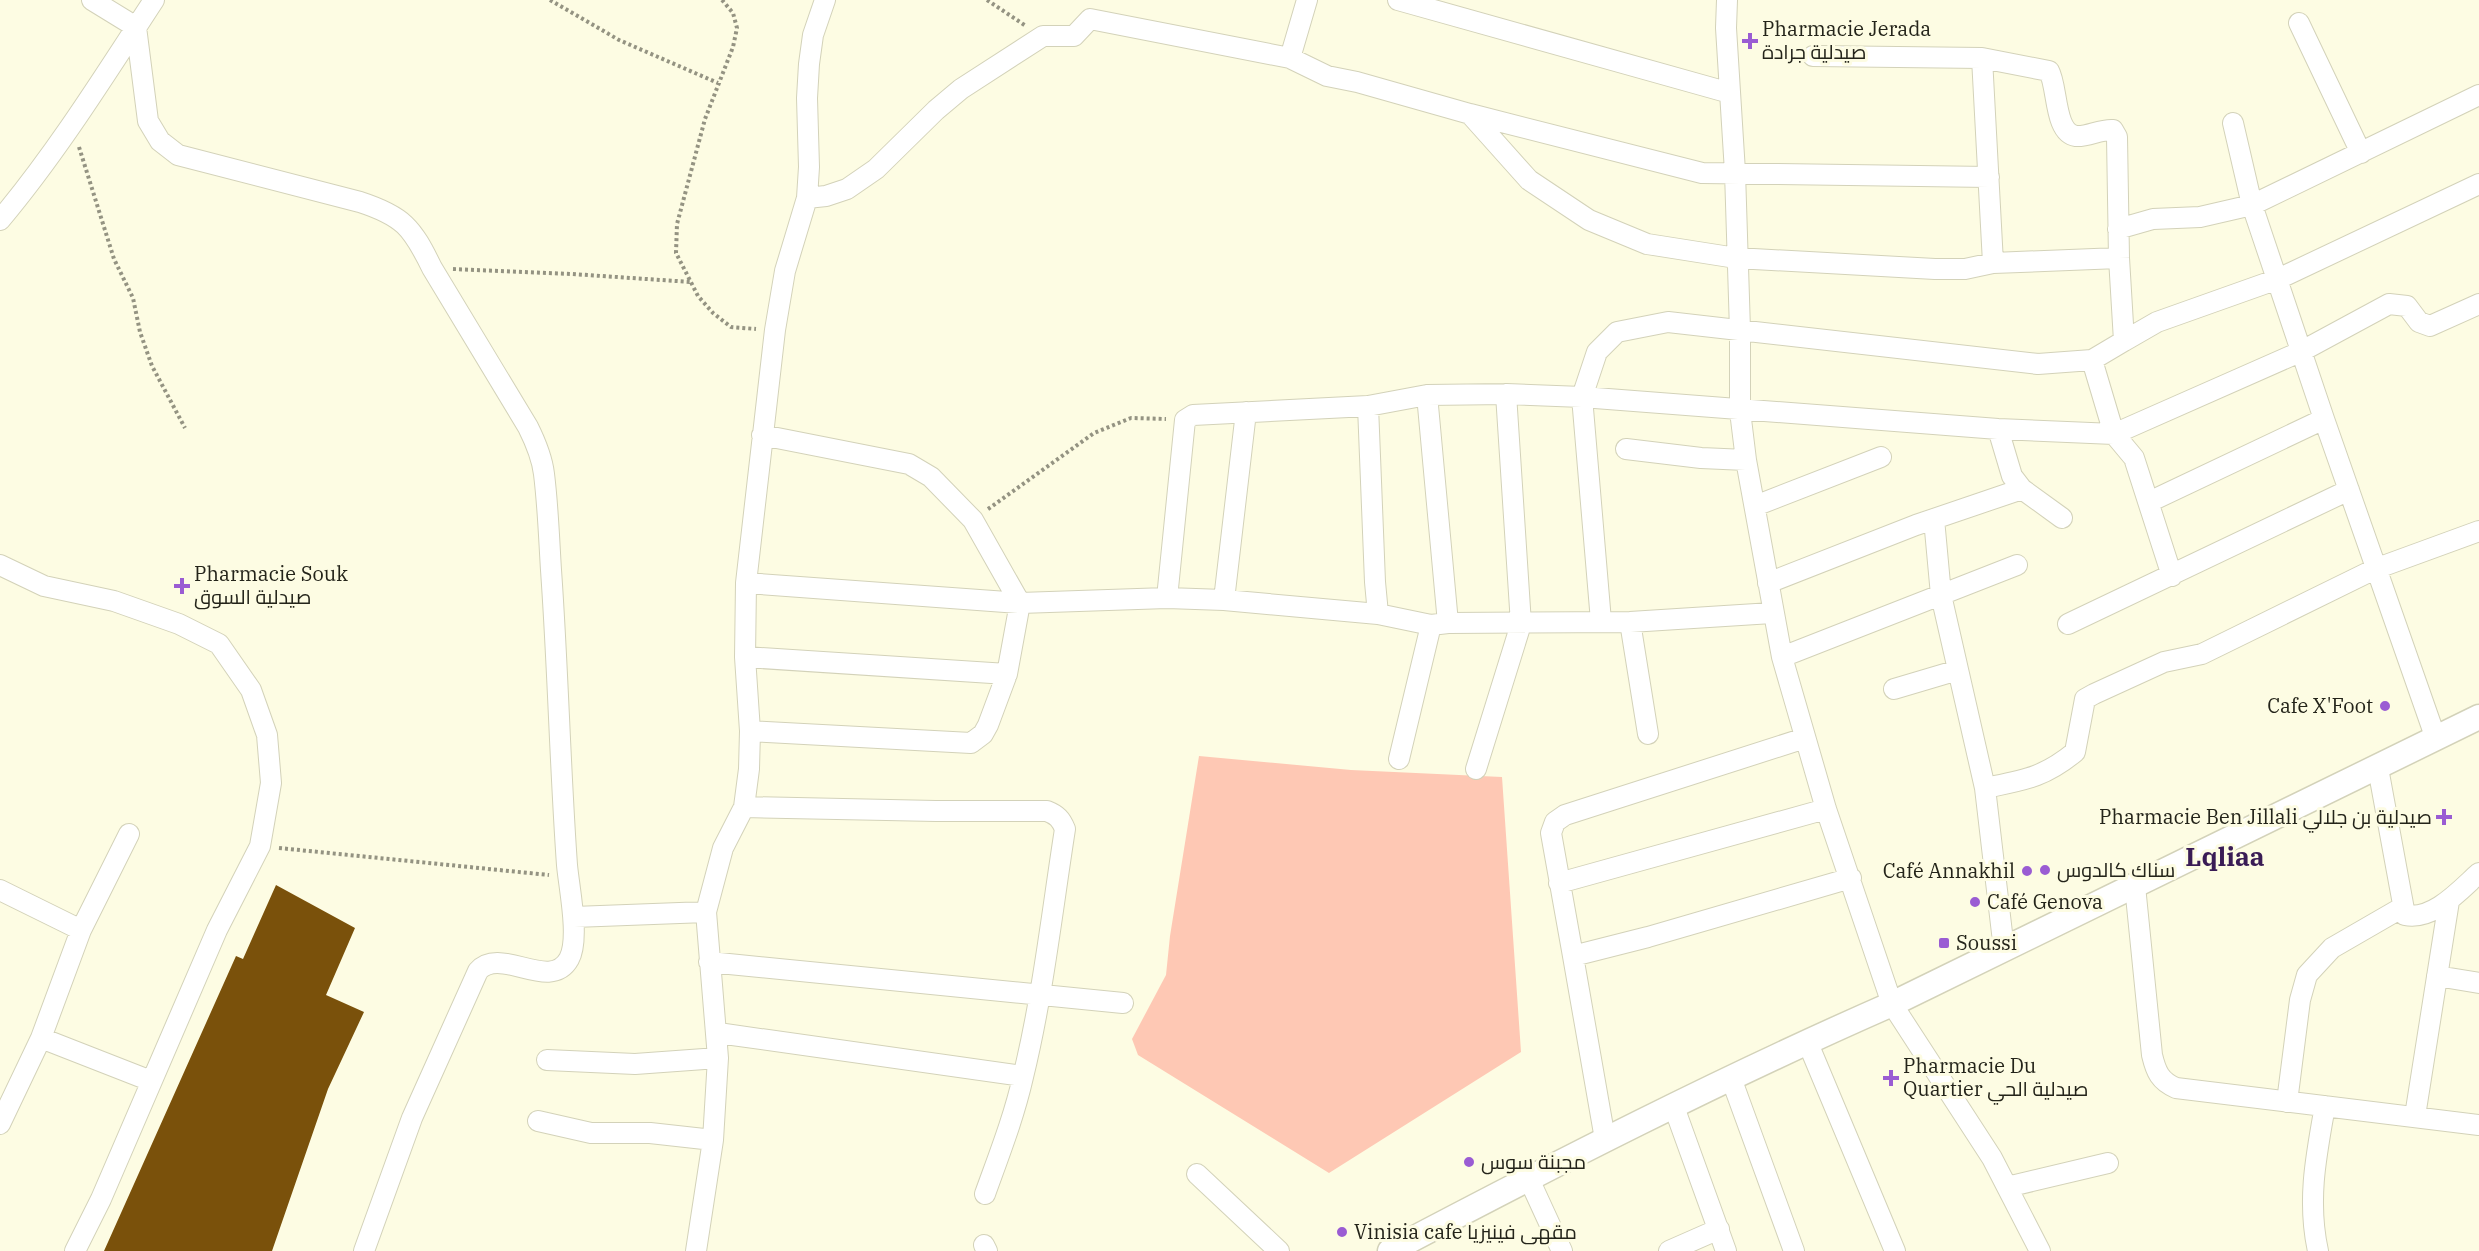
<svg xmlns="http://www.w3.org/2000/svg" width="2479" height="1251" font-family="'IBM Plex Serif',Cairo,serif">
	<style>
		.green { fill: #fec8b4 }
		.building { fill: #7a510b }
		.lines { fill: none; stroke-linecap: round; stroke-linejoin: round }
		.minor-casing { stroke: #d3d2b9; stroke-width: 22 }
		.major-casing { stroke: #d3d2b9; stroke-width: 27 }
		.path { stroke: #949382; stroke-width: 4; stroke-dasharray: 3 3; stroke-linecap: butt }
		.minor { stroke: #fff; stroke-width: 20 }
		.major { stroke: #fff; stroke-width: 24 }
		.poi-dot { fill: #9a5cd3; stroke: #fdfce3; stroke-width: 2 }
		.labels { text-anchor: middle; stroke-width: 6; stroke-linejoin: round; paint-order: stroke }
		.poi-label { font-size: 20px; fill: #24241a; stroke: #fdfce3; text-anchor: start }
		.district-label { font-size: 26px; font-weight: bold; fill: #3a1c55; stroke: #fdfce3 }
	</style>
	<rect width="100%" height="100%" fill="#fdfce3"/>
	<!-- green -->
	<path class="green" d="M 1199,756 L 1351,770 L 1502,777 L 1521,1052 L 1329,1173 L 1138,1055 L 1132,1039 L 1166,975 L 1170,936 Z"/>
	<!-- building -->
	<path class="building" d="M 276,885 L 355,928 L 326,995 L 364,1012 L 328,1089 L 272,1251 L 104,1251 L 236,956 L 243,959 Z"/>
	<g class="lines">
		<!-- minor casing -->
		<g class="minor-casing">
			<path id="minor" d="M 92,0 L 136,27 L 148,121 L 160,141 L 178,155 L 360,202 C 403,216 412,227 432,268 L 528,427 C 536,443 542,457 544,474 C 548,506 549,538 551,570 C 558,668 560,767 567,865 C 569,888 580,939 569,959 C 550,993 500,945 478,971 L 412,1118 L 364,1251
				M 1398,0 L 1730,93
				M 1727,0 L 1726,28 L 1735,172 L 1740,330 L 1740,411 L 1746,460 L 1782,657 L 1826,809 L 1892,1004 L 1992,1158 L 2040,1251
				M 2299,23 L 2361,153
				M 1290,58 L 1327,76 L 1357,82 L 1470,114 L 1702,173 L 1989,177
				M 1982,58 L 1993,263
				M 1470,114 L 1529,180 L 1589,220 L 1647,244 L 1736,258 L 1935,269 L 1965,269 L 1993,263 L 2119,258
				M 2233,123 L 2252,205 L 2324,419 L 2436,739
				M 807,198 L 826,196 L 847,189 L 876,169 L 936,110 L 961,89 L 1043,36 L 1074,36 L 1090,19 L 1290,58 L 1307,0
				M 0,220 C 57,152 105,75 154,0
				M 2118,229 L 2153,219 L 2200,217 L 2252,205 L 2479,95
				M 2124,341 L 2157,322 L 2278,279 L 2479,184
				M 2092,360 L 2114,434 L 2134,458 L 2172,576
				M 1427,395 L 1448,623
				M 1368,406 L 1375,582 L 1378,614
				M 1998,429 L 2012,476 L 2022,489 L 2062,518
				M 1626,449 L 1701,458 L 1746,460
				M 2149,502 L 2324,419
				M 1755,506 L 1881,457
				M 1934,519 L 1941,595 L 1985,788 L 2004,950
				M 0,565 L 44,586 L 114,601 L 179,624 L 219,644 L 251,690 L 267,735 L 271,783 L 260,846 L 217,930 L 101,1199 L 75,1251
				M 746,583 L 1020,603 L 1167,598 L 1224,600 L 1378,614 L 1431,625 L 1448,623 L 1630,622 L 1772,613
				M 1768,583 L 1916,525 L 2022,489
				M 1167,598 L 1185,420 L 1193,415 L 1368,406 L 1427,395 L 1506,394 L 1582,397 L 1998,429 L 2114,434 L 2302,351 L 2389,304 L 2407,306 L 2419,322 L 2430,326 L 2479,304
				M 1224,600 L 1246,412
				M 1601,621 L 1582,397 L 1597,352 L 1617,332 L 1668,322 L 2038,364 L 2092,360 L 2124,341 L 2119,258 L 2117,137 L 2113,130 C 2100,129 2088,137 2076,136 C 2054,133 2058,87 2049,71 L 1982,58 L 1813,56
				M 1630,622 L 1648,734
				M 2068,624 L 2349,490
				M 745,657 L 1007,674
				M 1782,657 L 2017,565
				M 1894,689 L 1958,670
				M 750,731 L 971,743 L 983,734 L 988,725 L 1007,674 L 1020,603 L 973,520 L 931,477 L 909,464 L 762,435
				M 1805,738 L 1565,815 L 1555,822 L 1551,833 L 1573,956 L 1648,937 L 1851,878
				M 1399,759 L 1431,625
				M 2378,768 L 2405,915 C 2433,921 2460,890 2479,873
				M 1476,769 L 1521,624 L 1506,394
				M 1985,788 C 2024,780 2043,778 2075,752 L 2085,699 L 2094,694 L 2164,662 L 2202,654 L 2375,569 L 2479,531
				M 744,807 L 936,811 L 1047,811 C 1057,815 1061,819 1065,829 C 1052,912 1043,995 1023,1077 C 1014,1117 999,1155 985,1194
				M 1559,883 L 1826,809
				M 2135,886 L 2152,1055 C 2156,1072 2160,1081 2176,1088 L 2479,1125
				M 0,890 L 81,930
				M 574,917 L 706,912
				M 1573,956 L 1605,1139
				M 709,962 L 1123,1003
				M 2437,976 L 2479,983
				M 718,1033 L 1023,1076
				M 41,1038 L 151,1081
				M 1807,1041 L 1895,1251
				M 547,1060 L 635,1064 L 718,1058
				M 1731,1078 L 1794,1251
				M 2287,1102 L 2300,1000 L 2307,975 L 2332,948 L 2403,907
				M 1674,1107 L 1726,1251
				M 2415,1116 L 2449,901
				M 538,1121 L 591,1133 L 650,1133 L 713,1140
				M 0,1124 L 41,1038 L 81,930 L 129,834
				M 1197,1174 L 1279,1251
				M 1528,1177 L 1562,1251
				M 2007,1187 L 2108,1163
				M 984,1245 L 987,1251
				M 696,1251 L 713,1140 L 718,1058 L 706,912 L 723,848 L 744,807 L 749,769 L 750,731 L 745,657 L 746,583 L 775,330 L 785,271 L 807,198 L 809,167 L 807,98 L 809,64 L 813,35 L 825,0
				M 1669,1251 L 1719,1229
				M 2318,1251 C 2307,1201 2316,1156 2325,1106"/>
		</g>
		<!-- major casing -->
		<g class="major-casing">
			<path id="major" d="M 1390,1251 C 1555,1164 1721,1079 1892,1004 L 2479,717"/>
		</g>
		<!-- path -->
		<path class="path" d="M 550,0 L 619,40 L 718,83
			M 722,0 L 733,13 L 737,28 L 733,47 L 705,119 L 677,224 L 676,253 L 698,296 L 713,313 L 731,327 L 756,329
			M 987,0 L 1026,26
			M 79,147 L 114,259 L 133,298 L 140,332 L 152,366 L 185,428
			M 453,269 L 572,274 L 691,282
			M 988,509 L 1094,433 L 1131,418 L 1166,419
			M 279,848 L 549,875"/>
		<!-- minor -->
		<use href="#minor" class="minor"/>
		<!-- major -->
		<use href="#major" class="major"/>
	</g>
	<!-- markers -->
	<g class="poi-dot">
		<path d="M1747 32h6v6h6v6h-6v6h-6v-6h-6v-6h6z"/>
		<path d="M179 577h6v6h6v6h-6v6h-6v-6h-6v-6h6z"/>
		<circle cx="2385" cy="706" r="6"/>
		<path d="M2441 808h6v6h6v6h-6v6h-6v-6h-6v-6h6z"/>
		<circle cx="2045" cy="870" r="6"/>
		<circle cx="2027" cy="871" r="6"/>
		<circle cx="1975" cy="902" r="6"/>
		<rect x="1938" y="937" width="12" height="12" rx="3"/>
		<path d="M1888 1069h6v6h6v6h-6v6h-6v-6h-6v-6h6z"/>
		<circle cx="1469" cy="1162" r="6"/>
		<circle cx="1342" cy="1232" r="6"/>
	</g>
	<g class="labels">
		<!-- poi labels -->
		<g class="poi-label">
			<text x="1762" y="36">Pharmacie Jerada<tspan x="1762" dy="23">صيدلية جرادة</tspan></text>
			<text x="194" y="581">Pharmacie Souk<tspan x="194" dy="23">صيدلية السوق</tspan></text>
			<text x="2373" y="713" text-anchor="end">Cafe X'Foot</text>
			<text x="2432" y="824" text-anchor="end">Pharmacie Ben Jillali صيدلية بن جلالي</text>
			<text x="2057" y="877">سناك كالدوس</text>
			<text x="2015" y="878" text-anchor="end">Café Annakhil</text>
			<text x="1987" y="909">Café Genova</text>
			<text x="1956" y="950">Soussi</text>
			<text x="1903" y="1073">Pharmacie Du<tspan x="1903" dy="23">Quartier صيدلية الحي</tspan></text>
			<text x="1481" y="1169">مجبنة سوس</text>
			<text x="1354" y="1239">Vinisia cafe مقهى فينيزيا</text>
		</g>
		<!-- district labels -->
		<g class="district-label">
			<text x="2225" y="866">Lqliaa</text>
		</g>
	</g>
</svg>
